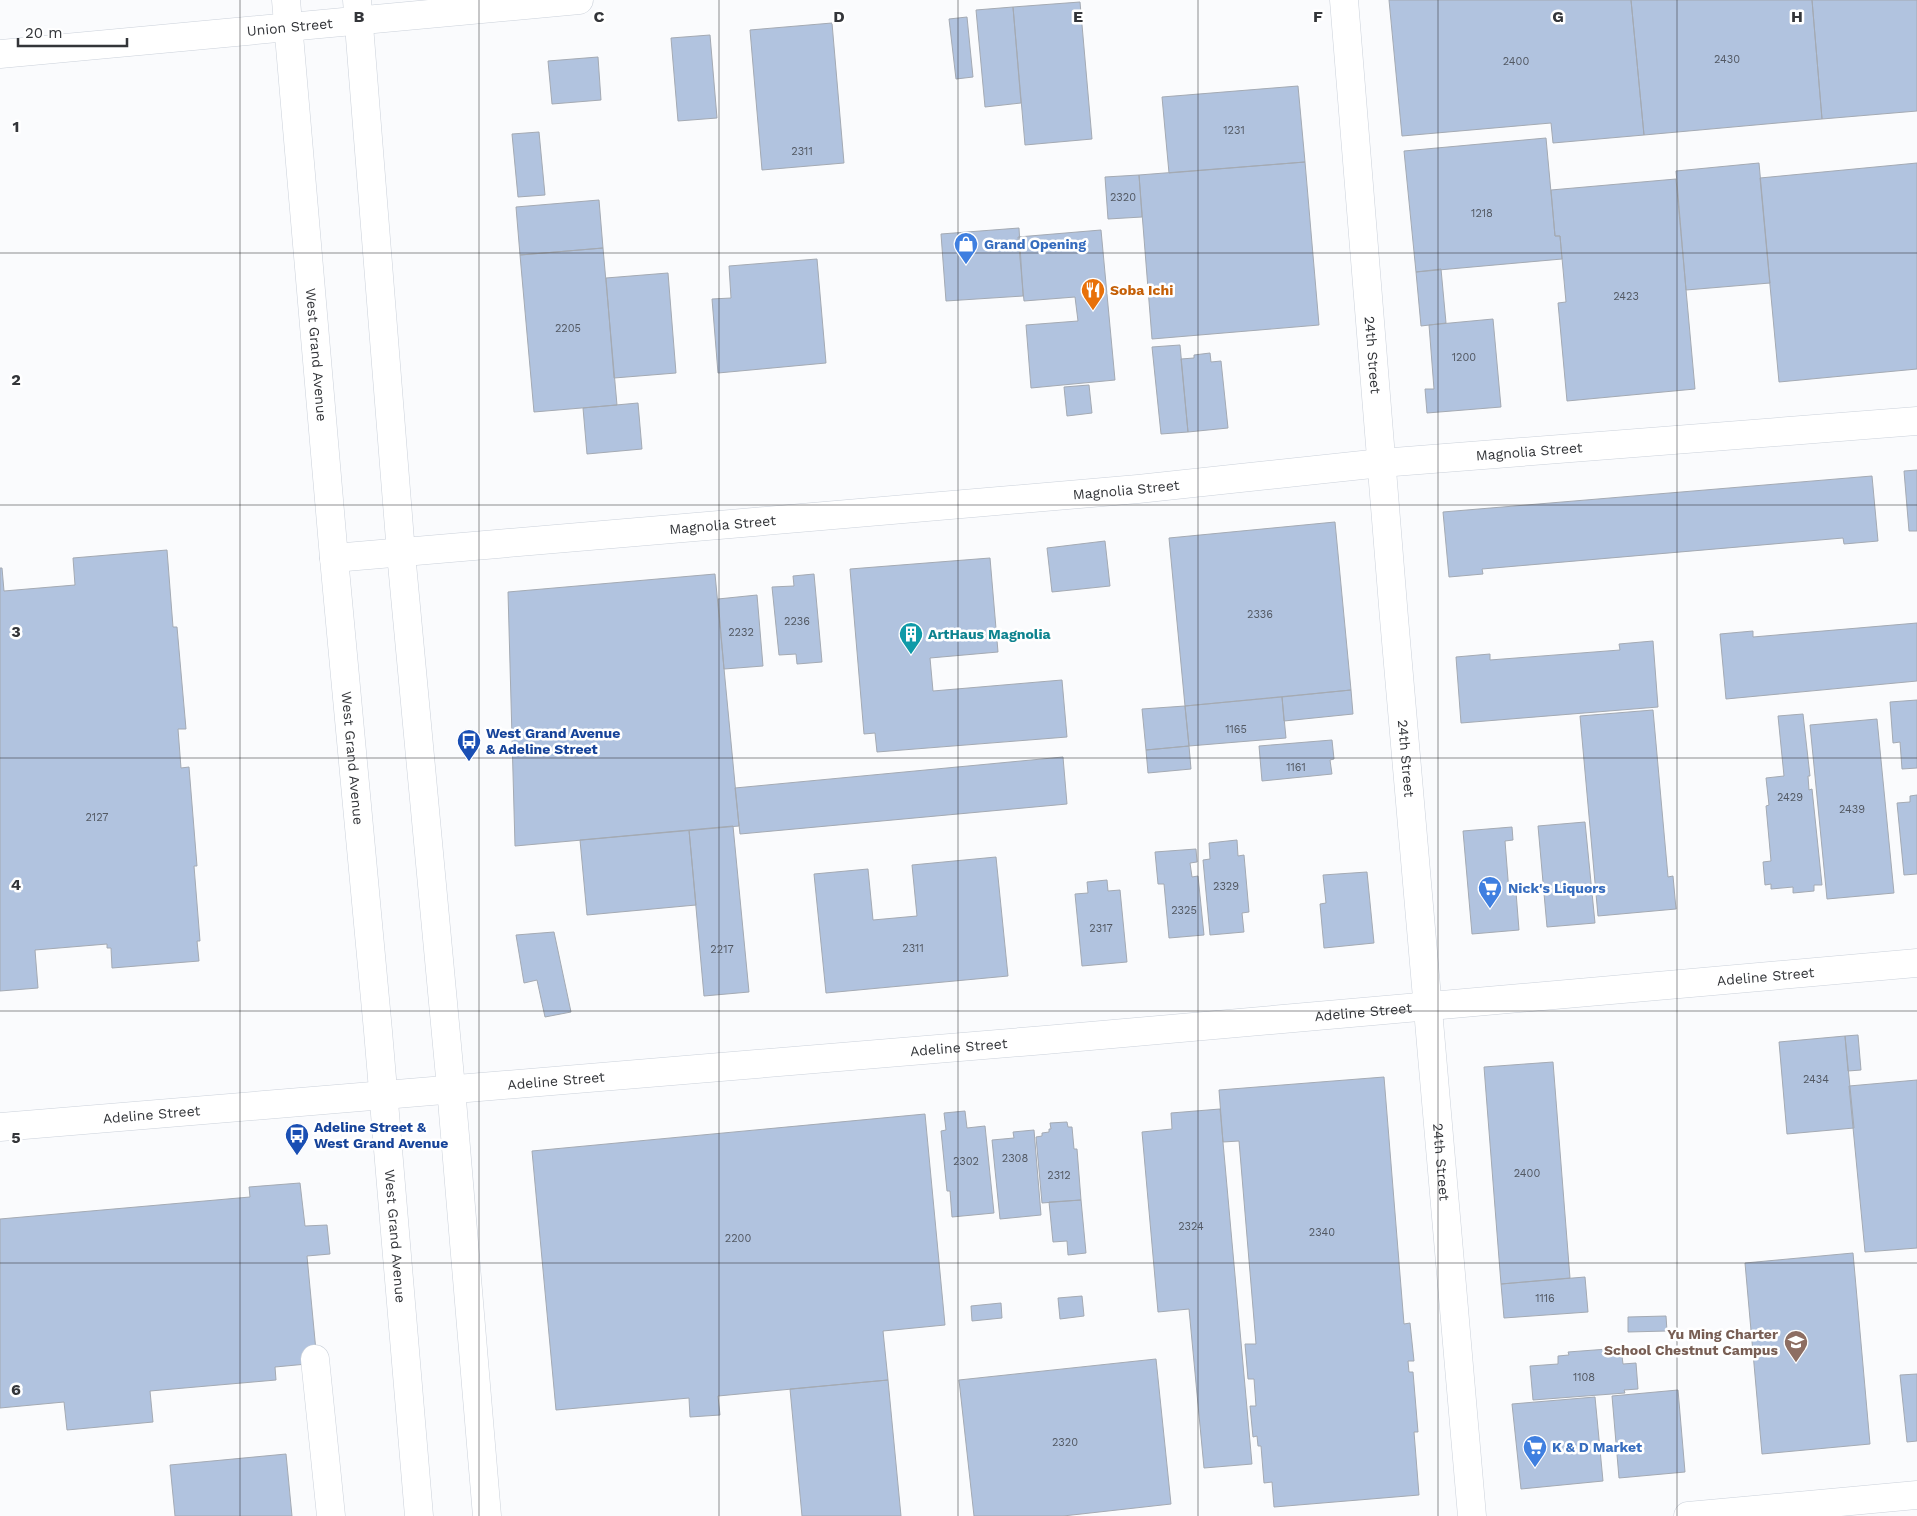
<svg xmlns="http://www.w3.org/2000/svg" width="1917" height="1516" font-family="'Work Sans',sans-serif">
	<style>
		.building { fill: #b1c3df; stroke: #a4aab3 }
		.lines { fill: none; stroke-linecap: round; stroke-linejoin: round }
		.minor-casing { stroke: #cbd1da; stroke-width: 29 }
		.major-casing { stroke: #cbd1da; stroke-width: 29 }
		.minor { stroke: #fff; stroke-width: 28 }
		.major { stroke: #fff; stroke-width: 28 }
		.grid { fill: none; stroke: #333539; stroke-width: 1; stroke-opacity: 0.55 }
		.labels { text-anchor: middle; stroke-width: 5; stroke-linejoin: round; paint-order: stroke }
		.number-label { font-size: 11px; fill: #525862 }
		.street-label { font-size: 14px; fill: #333539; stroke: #fff }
		.shop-label { font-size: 14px; font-weight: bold; fill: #366cbe; stroke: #fff; text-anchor: start }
		.food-label { font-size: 14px; font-weight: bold; fill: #c56008; stroke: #fff; text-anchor: start }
		.culture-label { font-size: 14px; font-weight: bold; fill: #0d838f; stroke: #fff; text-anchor: start }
		.transit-label { font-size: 14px; font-weight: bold; fill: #164399; stroke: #fff; text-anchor: start }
		.education-label { font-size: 14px; font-weight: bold; fill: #785e54; stroke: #fff; text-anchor: end }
		.grid-label { font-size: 16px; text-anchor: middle; font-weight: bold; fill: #333539; stroke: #fff; stroke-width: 5; stroke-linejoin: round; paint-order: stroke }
	</style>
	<rect width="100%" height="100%" fill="#fafbfd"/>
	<!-- building -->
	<path class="building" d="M 1389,0 L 1631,0 L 1644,135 L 1553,143 L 1551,123 L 1402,136 Z
		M 1631,0 L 1812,0 L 1822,119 L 1644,135 Z
		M 1812,0 L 1917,0 L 1917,111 L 1822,119 Z
		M 1080,2 L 1092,139 L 1025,145 L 1013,7 Z
		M 1013,7 L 1021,103 L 985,107 L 976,10 Z
		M 967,17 L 973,77 L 956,79 L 949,19 Z
		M 832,23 L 844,163 L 762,170 L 750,30 Z
		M 710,35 L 717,118 L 678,121 L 671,38 Z
		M 598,57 L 601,100 L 552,104 L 548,61 Z
		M 1298,86 L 1305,162 L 1169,173 L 1162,97 Z
		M 539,132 L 545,195 L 518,197 L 512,134 Z
		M 1546,138 L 1555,236 L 1560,236 L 1562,259 L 1416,272 L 1404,151 Z
		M 1305,162 L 1319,325 L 1152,339 L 1139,175 Z
		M 1759,163 L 1770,283 L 1686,290 L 1676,171 Z
		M 1917,163 L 1917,369 L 1779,382 L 1760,178 Z
		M 1139,175 L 1142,217 L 1108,219 L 1105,177 Z
		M 1676,179 L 1695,389 L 1567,401 L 1558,303 L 1566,302 L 1560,236 L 1555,236 L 1551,190 Z
		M 599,200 L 603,248 L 520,255 L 516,207 Z
		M 1019,228 L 1023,296 L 946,301 L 941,234 Z
		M 1101,230 L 1115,380 L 1031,388 L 1026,325 L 1078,321 L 1075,297 L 1024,301 L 1018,237 Z
		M 603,248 L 617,405 L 534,412 L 520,255 Z
		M 817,259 L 826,363 L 718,373 L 712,299 L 731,298 L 729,266 Z
		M 1441,269 L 1446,323 L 1421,326 L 1416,272 Z
		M 668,273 L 676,373 L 614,378 L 606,278 Z
		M 1493,319 L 1501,407 L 1427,413 L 1425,389 L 1434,389 L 1429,325 Z
		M 1180,345 L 1188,432 L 1161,434 L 1152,347 Z
		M 1210,353 L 1211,362 L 1221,361 L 1228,428 L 1188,432 L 1181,359 L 1194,358 L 1194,355 Z
		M 1089,385 L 1092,413 L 1067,416 L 1064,387 Z
		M 638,403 L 642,449 L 587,454 L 583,408 Z
		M 1917,470 L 1917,531 L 1909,531 L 1904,471 Z
		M 1872,476 L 1878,541 L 1844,544 L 1843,538 L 1482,569 L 1483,574 L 1449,577 L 1443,512 Z
		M 1335,522 L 1351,690 L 1185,706 L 1169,538 Z
		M 1105,541 L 1110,586 L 1052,592 L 1047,548 Z
		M 167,550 L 173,627 L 177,627 L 186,729 L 178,729 L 181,768 L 189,767 L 197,866 L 194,866 L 200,941 L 197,941 L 199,961 L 112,968 L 111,948 L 107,948 L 107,944 L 35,950 L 38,988 L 0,991 L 0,568 L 2,568 L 4,591 L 75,585 L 73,558 Z
		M 990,558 L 998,652 L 930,658 L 933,691 L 1062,680 L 1067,737 L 877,752 L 875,733 L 864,734 L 850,569 Z
		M 715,574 L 739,826 L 515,846 L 508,592 Z
		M 814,574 L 822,662 L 797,664 L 796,654 L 779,655 L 772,587 L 794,586 L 793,576 Z
		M 757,595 L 763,666 L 724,669 L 718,599 Z
		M 1917,623 L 1917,681 L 1726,699 L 1720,634 L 1753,631 L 1753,637 Z
		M 1653,641 L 1658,707 L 1461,723 L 1456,657 L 1490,654 L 1490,660 L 1620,650 L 1619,644 Z
		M 1351,690 L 1353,714 L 1284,721 L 1282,697 Z
		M 1282,697 L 1286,738 L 1189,746 L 1185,706 Z
		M 1917,700 L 1917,768 L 1902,769 L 1900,742 L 1893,743 L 1890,702 Z
		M 1185,706 L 1189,746 L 1146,750 L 1142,709 Z
		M 1653,710 L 1668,877 L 1673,876 L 1676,909 L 1598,916 L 1580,716 Z
		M 1803,714 L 1810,776 L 1808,776 L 1809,790 L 1812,789 L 1822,885 L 1814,885 L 1814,891 L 1793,893 L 1793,887 L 1771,889 L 1771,884 L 1765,885 L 1763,862 L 1771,861 L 1766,806 L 1769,805 L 1766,778 L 1784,776 L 1778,716 Z
		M 1877,719 L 1894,893 L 1827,899 L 1810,725 Z
		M 1332,740 L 1334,759 L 1330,760 L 1332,774 L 1262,781 L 1259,746 Z
		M 1189,746 L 1191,769 L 1148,773 L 1146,750 Z
		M 1063,757 L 1067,804 L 740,834 L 735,788 Z
		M 1917,795 L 1917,874 L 1904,875 L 1897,803 L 1910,802 L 1910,796 Z
		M 1585,822 L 1595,923 L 1547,927 L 1538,826 Z
		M 733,826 L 749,992 L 704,996 L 689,830 Z
		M 1512,827 L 1513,840 L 1505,841 L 1509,892 L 1516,892 L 1519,930 L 1472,934 L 1463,831 Z
		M 689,830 L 696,905 L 587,915 L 580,840 Z
		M 1237,840 L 1238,856 L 1244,855 L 1249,912 L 1242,913 L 1244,932 L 1210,935 L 1203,860 L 1210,859 L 1209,843 Z
		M 1196,849 L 1197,862 L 1190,863 L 1192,877 L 1198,876 L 1204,935 L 1169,938 L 1164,884 L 1158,884 L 1155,852 Z
		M 996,857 L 1008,976 L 826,993 L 814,874 L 868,869 L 873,920 L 917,916 L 912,865 Z
		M 1367,872 L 1374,943 L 1324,948 L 1320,904 L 1326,903 L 1323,875 Z
		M 1107,880 L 1108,891 L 1120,890 L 1127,962 L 1082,966 L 1075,894 L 1088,893 L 1087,882 Z
		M 554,932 L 571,1012 L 545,1017 L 537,980 L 524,983 L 516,935 Z
		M 1858,1035 L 1861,1070 L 1848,1071 L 1845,1036 Z
		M 1845,1036 L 1854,1128 L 1787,1134 L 1779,1042 Z
		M 1553,1062 L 1570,1278 L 1501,1284 L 1484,1067 Z
		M 1384,1077 L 1404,1324 L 1410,1323 L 1414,1361 L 1408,1361 L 1409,1372 L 1413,1372 L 1418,1432 L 1414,1432 L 1419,1495 L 1274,1507 L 1272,1482 L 1264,1483 L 1261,1446 L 1258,1446 L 1257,1436 L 1253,1437 L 1250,1406 L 1256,1406 L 1254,1379 L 1248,1379 L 1245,1344 L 1256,1344 L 1239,1141 L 1223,1142 L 1219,1090 Z
		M 1917,1080 L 1917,1248 L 1865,1252 L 1849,1086 Z
		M 1220,1109 L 1252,1464 L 1204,1468 L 1189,1309 L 1158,1312 L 1142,1132 L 1172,1129 L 1171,1113 Z
		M 965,1111 L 967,1128 L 985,1126 L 994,1213 L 952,1217 L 950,1191 L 947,1191 L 941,1131 L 946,1130 L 944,1113 Z
		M 925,1114 L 945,1325 L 883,1331 L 888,1380 L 718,1396 L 720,1415 L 690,1417 L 689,1398 L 556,1410 L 532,1151 Z
		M 1067,1122 L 1068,1127 L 1072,1127 L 1074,1149 L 1077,1149 L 1081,1200 L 1042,1203 L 1036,1137 L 1042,1136 L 1042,1133 L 1049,1132 L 1049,1129 L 1051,1129 L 1050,1123 Z
		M 1034,1130 L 1041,1215 L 1000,1219 L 992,1140 L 1014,1138 L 1013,1132 Z
		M 300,1183 L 305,1226 L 327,1225 L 330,1254 L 307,1256 L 316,1351 L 307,1364 L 275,1367 L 276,1380 L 150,1391 L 153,1422 L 67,1430 L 64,1402 L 0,1408 L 0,1219 L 250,1197 L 249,1187 Z
		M 1081,1200 L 1086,1253 L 1068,1255 L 1067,1241 L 1053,1242 L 1049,1202 Z
		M 1853,1253 L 1870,1444 L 1762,1454 L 1745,1263 Z
		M 1585,1277 L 1588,1312 L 1504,1318 L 1501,1284 Z
		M 1082,1296 L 1084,1316 L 1060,1319 L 1058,1298 Z
		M 1001,1303 L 1002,1318 L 972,1321 L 971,1306 Z
		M 1666,1316 L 1667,1331 L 1628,1332 L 1628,1317 Z
		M 1621,1348 L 1623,1364 L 1636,1363 L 1638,1389 L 1624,1390 L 1625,1393 L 1533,1400 L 1530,1366 L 1558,1364 L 1558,1356 L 1569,1355 L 1568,1352 Z
		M 1156,1359 L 1171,1504 L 1063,1516 L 974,1516 L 959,1380 Z
		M 1917,1374 L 1917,1441 L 1907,1442 L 1900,1375 Z
		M 888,1380 L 901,1516 L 802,1516 L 790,1389 Z
		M 1678,1390 L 1685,1472 L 1619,1478 L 1612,1396 Z
		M 1595,1397 L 1603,1481 L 1521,1489 L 1512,1404 Z
		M 286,1454 L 292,1516 L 175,1516 L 170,1465 Z"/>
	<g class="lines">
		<!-- minor casing -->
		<g class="minor-casing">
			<g id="minor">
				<path id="s1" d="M 1344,0 L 1394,618 L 1472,1516"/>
				<path id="s2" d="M 0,54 L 579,0"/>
				<path id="s3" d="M 334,558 L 1138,489 L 1381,463 L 1917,421"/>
				<path d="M 315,1359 L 331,1516"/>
				<path d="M 1688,1516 L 1917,1495"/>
			</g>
		</g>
		<!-- major casing -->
		<g class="major-casing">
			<g id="major">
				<path id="s4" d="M 286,0 L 334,558 L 378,1031 L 419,1516"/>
				<path d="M 357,0 L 401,553 L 451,1088 L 487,1516"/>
				<path id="s5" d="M 0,1127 L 1045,1040 L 1917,963"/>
			</g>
		</g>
		<!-- minor -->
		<use href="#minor" class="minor"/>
		<!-- major -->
		<use href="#major" class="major"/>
	</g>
	<!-- grid -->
	<path class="grid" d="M 240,0 L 240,1516M 479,0 L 479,1516M 719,0 L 719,1516M 958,0 L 958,1516M 1198,0 L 1198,1516M 1438,0 L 1438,1516M 1677,0 L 1677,1516M 0,253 L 1917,253M 0,505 L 1917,505M 0,758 L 1917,758M 0,1011 L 1917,1011M 0,1263 L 1917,1263"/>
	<!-- icons -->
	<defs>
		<g id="shop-pin" transform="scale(1.25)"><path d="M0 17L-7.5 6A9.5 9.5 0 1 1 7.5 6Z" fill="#3f7fe0" stroke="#fff"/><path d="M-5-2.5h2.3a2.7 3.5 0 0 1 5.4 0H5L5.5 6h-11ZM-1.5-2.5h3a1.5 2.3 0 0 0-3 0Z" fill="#fff"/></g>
		<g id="restaurant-pin" transform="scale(1.25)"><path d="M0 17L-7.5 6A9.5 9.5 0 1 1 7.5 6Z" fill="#e8710a" stroke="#fff"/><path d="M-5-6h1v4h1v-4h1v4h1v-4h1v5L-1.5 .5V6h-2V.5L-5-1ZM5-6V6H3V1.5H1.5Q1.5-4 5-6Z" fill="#fff"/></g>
		<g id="building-pin" transform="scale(1.25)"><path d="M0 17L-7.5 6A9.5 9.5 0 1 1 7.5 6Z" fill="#0f9aa8" stroke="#fff"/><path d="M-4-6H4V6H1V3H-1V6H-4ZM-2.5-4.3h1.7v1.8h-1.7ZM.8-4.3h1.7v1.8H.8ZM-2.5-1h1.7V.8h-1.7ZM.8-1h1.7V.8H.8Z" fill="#fff"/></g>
		<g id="bus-pin" transform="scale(1.25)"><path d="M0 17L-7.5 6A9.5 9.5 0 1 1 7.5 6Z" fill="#1a4fb4" stroke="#fff"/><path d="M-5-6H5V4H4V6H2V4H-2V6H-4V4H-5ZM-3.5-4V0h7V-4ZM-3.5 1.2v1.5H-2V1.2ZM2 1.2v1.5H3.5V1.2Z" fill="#fff"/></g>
		<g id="supermarket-pin" transform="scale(1.25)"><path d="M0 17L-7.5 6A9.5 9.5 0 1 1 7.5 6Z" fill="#3f7fe0" stroke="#fff"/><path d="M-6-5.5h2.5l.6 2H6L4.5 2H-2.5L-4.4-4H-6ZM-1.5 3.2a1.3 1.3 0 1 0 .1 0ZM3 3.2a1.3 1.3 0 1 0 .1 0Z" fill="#fff"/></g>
		<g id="school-pin" transform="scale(1.25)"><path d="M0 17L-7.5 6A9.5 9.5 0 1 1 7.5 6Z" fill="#8d6e63" stroke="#fff"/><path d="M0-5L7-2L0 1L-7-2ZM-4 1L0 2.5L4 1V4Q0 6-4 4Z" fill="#fff"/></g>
	</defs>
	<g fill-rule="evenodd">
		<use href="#shop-pin" x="966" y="244"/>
		<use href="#restaurant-pin" x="1093" y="290"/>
		<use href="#building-pin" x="911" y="634"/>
		<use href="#bus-pin" x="469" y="741"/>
		<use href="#supermarket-pin" x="1490" y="888"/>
		<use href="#bus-pin" x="297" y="1135"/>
		<use href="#school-pin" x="1796" y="1342"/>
		<use href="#supermarket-pin" x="1535" y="1447"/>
	</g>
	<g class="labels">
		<!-- number labels -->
		<g class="number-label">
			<text x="1727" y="63">2430</text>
			<text x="1516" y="65">2400</text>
			<text x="1234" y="134">1231</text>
			<text x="802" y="155">2311</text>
			<text x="1123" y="201">2320</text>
			<text x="1482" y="217">1218</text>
			<text x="1626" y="300">2423</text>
			<text x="568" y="332">2205</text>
			<text x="1464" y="361">1200</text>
			<text x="1260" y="618">2336</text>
			<text x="797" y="625">2236</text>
			<text x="741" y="636">2232</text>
			<text x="1236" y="733">1165</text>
			<text x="1296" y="771">1161</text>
			<text x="1790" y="801">2429</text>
			<text x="1852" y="813">2439</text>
			<text x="97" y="821">2127</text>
			<text x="1226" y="890">2329</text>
			<text x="1184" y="914">2325</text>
			<text x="1101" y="932">2317</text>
			<text x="913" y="952">2311</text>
			<text x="722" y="953">2217</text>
			<text x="1816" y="1083">2434</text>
			<text x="1015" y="1162">2308</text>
			<text x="966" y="1165">2302</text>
			<text x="1527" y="1177">2400</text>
			<text x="1059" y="1179">2312</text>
			<text x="1191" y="1230">2324</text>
			<text x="1322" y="1236">2340</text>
			<text x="738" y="1242">2200</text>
			<text x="1545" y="1302">1116</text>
			<text x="1584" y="1381">1108</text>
			<text x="1065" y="1446">2320</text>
		</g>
		<!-- street labels -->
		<g class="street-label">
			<text dy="5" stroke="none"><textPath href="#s2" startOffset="291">Union Street</textPath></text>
			<text dy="5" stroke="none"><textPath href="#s4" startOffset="356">West Grand Avenue</textPath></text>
			<text dy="5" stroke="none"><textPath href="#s1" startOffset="356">24th Street</textPath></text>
			<text dy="5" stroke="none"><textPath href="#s3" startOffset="1200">Magnolia Street</textPath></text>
			<text dy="5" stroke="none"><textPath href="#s3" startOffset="795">Magnolia Street</textPath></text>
			<text dy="5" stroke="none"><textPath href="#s3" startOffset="390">Magnolia Street</textPath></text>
			<text dy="5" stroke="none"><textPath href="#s4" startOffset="761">West Grand Avenue</textPath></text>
			<text dy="5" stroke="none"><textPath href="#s1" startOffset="761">24th Street</textPath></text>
			<text dy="5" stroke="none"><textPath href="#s5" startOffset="1772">Adeline Street</textPath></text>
			<text dy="5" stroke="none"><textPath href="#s5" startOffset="1368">Adeline Street</textPath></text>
			<text dy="5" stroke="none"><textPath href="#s5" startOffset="962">Adeline Street</textPath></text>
			<text dy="5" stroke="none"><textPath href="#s5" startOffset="558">Adeline Street</textPath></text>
			<text dy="5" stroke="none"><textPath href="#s5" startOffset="152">Adeline Street</textPath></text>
			<text dy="5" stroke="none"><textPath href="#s1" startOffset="1166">24th Street</textPath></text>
			<text dy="5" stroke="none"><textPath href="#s4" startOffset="1241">West Grand Avenue</textPath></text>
		</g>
		<!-- shop labels -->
		<g class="shop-label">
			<text x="984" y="249">Grand Opening</text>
			<text x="1508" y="893">Nick's Liquors</text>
			<text x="1552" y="1452">K &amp; D Market</text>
		</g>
		<!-- food labels -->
		<g class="food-label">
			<text x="1110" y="295">Soba Ichi</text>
		</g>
		<!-- culture labels -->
		<g class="culture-label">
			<text x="928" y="639">ArtHaus Magnolia</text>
		</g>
		<!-- transit labels -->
		<g class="transit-label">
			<text x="486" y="738">West Grand Avenue<tspan x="486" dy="16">&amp; Adeline Street</tspan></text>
			<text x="314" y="1132">Adeline Street &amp;<tspan x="314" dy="16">West Grand Avenue</tspan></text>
		</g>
		<!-- education labels -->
		<g class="education-label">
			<text x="1778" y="1339">Yu Ming Charter<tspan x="1778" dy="16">School Chestnut Campus</tspan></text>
		</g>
	</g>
	<g class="grid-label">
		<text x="359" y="22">B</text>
		<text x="599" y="22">C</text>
		<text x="839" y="22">D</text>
		<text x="1078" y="22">E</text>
		<text x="1318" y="22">F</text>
		<text x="1558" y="22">G</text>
		<text x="1797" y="22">H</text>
		<text x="16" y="132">1</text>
		<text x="16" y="385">2</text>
		<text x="16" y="637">3</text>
		<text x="16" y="890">4</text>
		<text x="16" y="1143">5</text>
		<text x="16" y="1395">6</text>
	</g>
	<!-- scale -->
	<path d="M18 38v8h109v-8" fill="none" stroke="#333539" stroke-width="2.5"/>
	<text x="25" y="38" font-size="15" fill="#333539" stroke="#ffffff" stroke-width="4" paint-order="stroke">20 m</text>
</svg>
